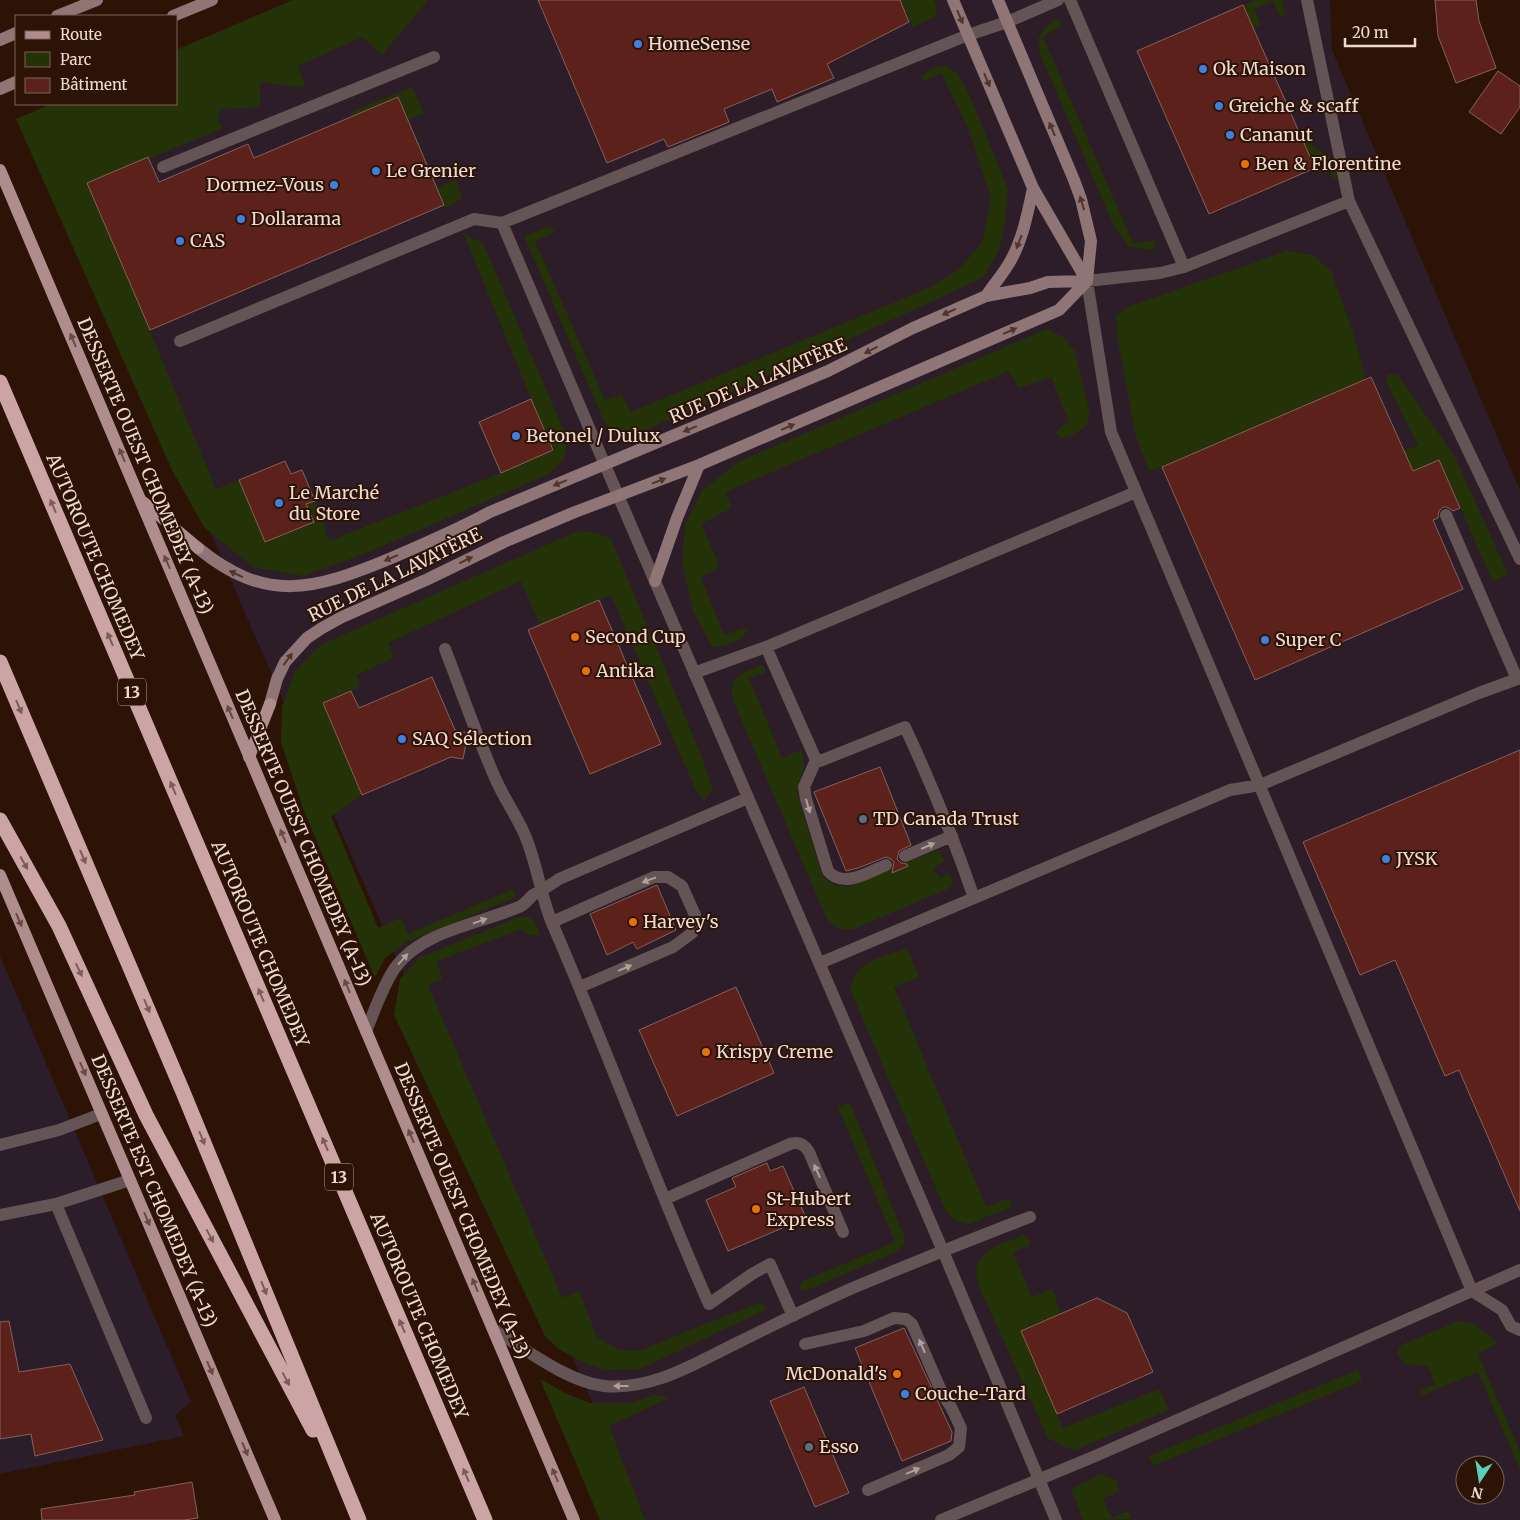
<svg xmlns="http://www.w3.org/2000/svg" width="1520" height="1520" font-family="Merriweather,serif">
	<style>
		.commercial { fill: #2c1d28; fill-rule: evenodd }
		.industrial { fill: #2b1d29 }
		.green { fill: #243307 }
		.building { fill: #5c211a; stroke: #85615b }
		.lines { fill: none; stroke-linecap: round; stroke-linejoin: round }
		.lane { stroke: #655455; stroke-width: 12 }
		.street { stroke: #655455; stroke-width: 12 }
		.secondary { stroke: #8f7575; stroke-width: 12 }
		.primary { stroke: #af8d8e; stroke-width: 12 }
		.highway { stroke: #cda4a5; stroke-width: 15 }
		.oneway { fill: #4f352d }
		.oneway2 { fill: #684a43 }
		.oneway3 { fill: #7d5c56 }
		.oneway4 { fill: #b09f9a }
		.shop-dot { fill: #3f7fe0; stroke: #2d1306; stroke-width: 2 }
		.food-dot { fill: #e8710a; stroke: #2d1306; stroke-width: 2 }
		.service-dot { fill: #5c6f8a; stroke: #2d1306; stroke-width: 2 }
		.labels { text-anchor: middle; stroke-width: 4; stroke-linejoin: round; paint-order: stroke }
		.shield { fill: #2d1306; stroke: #b4a096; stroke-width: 1 }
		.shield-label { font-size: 16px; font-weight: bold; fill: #eedcd3 }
		.poi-label { font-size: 18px; fill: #eedcd3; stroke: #2d1306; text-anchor: start }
		.street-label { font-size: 18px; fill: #eedcd3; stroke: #2d1306 }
	</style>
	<rect width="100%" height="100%" fill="#2d1306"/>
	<!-- commercial -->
	<path class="commercial" d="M 334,0 L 1330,0 L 1332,50 L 1520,490 L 1520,1520 L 644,1520 L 251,627 L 38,127 L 176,104 ZM 1465,1465 L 1495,1465 L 1495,1495 L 1465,1495 Z"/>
	<!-- industrial -->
	<path class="industrial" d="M 0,956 L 191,1402 L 175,1415 L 184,1436 L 0,1474 Z"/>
	<!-- green -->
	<path class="green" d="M 293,0 L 428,0 L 382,55 L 362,37 L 298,66 L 306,88 L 260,82 L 260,107 L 220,109 L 218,123 L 224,128 L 88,183 L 216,489 L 239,480 L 265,542 L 313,522 L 306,504 L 315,501 L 329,541 L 501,473 L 553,450 L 531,399 L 464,234 L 483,243 L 567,438 L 564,459 L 549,474 L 371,551 L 303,576 L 253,567 L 204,527 L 172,470 L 16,119 L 51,104 L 176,104 L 176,50 Z
		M 901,0 L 934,0 L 937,7 L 936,16 L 913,27 Z
		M 1255,0 L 1282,0 L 1285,13 L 1281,18 L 1273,1 L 1254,9 L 1261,25 L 1253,28 L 1243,5 Z
		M 1056,19 L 1063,24 L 1043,37 L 1133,243 L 1156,241 L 1154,250 L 1129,247 L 1114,226 L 1040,54 L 1038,39 L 1046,27 Z
		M 945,65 L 957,73 L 969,94 L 1008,189 L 1005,222 L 999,250 L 984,277 L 916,309 L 637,434 L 614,435 L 604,421 L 524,236 L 550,226 L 555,232 L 535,241 L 605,400 L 621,395 L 631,412 L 931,287 L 959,269 L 982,243 L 991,198 L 969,130 L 941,73 L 924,81 L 921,77 L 931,69 Z
		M 412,87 L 424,113 L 409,120 L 437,188 L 456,179 L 462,196 L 457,202 L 445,208 L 398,97 L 353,116 L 351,112 Z
		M 1303,140 L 1330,157 L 1338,178 L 1333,180 L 1326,163 L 1315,168 Z
		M 1287,251 L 1313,255 L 1331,271 L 1352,329 L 1366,379 L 1162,467 L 1149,471 L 1135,433 L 1117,335 L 1116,316 L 1130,306 Z
		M 1047,329 L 1063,337 L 1075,351 L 1090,415 L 1086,426 L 1073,435 L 1061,438 L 1057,434 L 1058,429 L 1069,422 L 1051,377 L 1019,388 L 1009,371 L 725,492 L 732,508 L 701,524 L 719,564 L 715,570 L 701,577 L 724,635 L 748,627 C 744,643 728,644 713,648 L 693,611 L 682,563 L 685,525 L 702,491 L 738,462 Z
		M 1387,374 L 1398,375 L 1455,457 L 1508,574 L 1493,582 L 1439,460 L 1413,471 L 1404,451 L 1418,445 L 1386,381 Z
		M 578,531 L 597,533 L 611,539 L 703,760 L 713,789 L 704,800 L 696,791 L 611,595 L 540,625 L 521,581 L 388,643 L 394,658 L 356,675 L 360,687 L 323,703 L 362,795 L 331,816 L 378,928 L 401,918 L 408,934 L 513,889 L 516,897 L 407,942 L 385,958 L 375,978 L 304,811 L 281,742 L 282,707 L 295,672 L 320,645 Z
		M 761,665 L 765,668 L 765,673 L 749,678 L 782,758 L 801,750 C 809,774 798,772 797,793 L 822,875 C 830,884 836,887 848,887 L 914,859 L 939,850 L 944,861 L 933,869 L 940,878 L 949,873 L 953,882 L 950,888 L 854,929 C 841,931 836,928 827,919 L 733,700 C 728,676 742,673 761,665 Z
		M 519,917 L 527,917 L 534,920 L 541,936 L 529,935 L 521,929 L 437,961 L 442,979 L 428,985 L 562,1298 L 579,1291 L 597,1337 L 619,1350 L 639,1351 L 695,1328 L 762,1302 L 767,1309 L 640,1369 L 605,1370 L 584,1363 L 559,1349 L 545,1336 L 394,1015 L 400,979 L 419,958 Z
		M 907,948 L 919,977 L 894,987 L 986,1207 L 1009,1198 L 1012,1207 L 968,1224 L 957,1221 L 946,1212 L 850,989 C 857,960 882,957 907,948 Z
		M 850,1102 L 904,1236 L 904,1244 L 896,1252 L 805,1291 L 800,1288 L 801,1282 L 895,1242 L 838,1107 Z
		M 1024,1235 L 1029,1240 L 1029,1246 L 1013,1252 L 1032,1297 L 1052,1289 L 1061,1313 L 1021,1331 L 1063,1428 L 1159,1389 L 1169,1410 L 1075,1450 L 1062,1446 L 1048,1438 L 980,1289 C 979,1284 976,1277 976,1273 C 976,1249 1006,1242 1024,1235 Z
		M 1459,1321 L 1474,1324 L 1496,1341 L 1496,1344 L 1478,1354 L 1520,1451 L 1520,1470 L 1478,1372 L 1421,1396 L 1420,1390 L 1435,1384 L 1428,1366 L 1405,1364 L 1397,1353 L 1400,1347 L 1403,1344 Z
		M 1358,1370 L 1362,1381 L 1153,1466 L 1149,1456 Z
		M 540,1379 L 565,1393 L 590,1403 L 630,1403 L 655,1395 L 669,1398 L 609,1426 L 645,1520 L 600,1520 Z
		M 1101,1474 L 1116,1480 L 1119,1491 L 1103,1499 L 1112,1518 L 1128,1511 L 1132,1519 L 1083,1520 L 1071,1489 Z"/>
	<!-- building -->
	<path class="building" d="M 538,0 L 900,0 L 909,22 L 827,64 L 834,78 L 777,102 L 772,89 L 724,109 L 729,122 L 668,147 L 664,139 L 607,163 Z
		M 1435,0 L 1476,0 L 1479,21 L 1496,68 L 1456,83 L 1438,36 Z
		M 1243,5 L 1315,168 L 1209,214 L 1137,51 Z
		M 1498,71 L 1520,86 L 1520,107 L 1501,134 L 1469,112 Z
		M 398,97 L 444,205 L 150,330 L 87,183 L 148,157 L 159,182 L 248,144 L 254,158 Z
		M 1371,377 L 1413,471 L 1439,460 L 1460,508 L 1453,511 L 1447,507 L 1443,507 L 1439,511 L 1438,518 L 1433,520 L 1463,589 L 1255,680 L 1162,467 Z
		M 531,399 L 553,450 L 501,473 L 479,422 Z
		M 285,461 L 291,474 L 302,470 L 315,501 L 306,504 L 314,522 L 265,542 L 239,480 Z
		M 599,600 L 661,744 L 590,774 L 528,630 Z
		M 432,677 L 455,730 L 468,733 L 463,759 L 451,757 L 362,795 L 323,703 L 351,691 L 359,708 Z
		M 1520,750 L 1520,1211 L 1459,1070 L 1445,1076 L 1395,960 L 1360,975 L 1303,842 Z
		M 880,767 L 911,845 L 899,851 L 897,859 L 901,863 L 907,864 L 908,866 L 892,873 L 894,862 L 891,859 L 886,857 L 858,868 L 846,871 L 814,792 Z
		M 657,885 L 676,930 L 637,949 L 633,942 L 607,955 L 590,914 Z
		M 736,987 L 774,1073 L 677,1116 L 639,1030 Z
		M 767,1163 L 770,1171 L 783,1166 L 806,1218 L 728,1251 L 706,1200 L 736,1187 L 732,1178 Z
		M 1097,1298 L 1127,1313 L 1153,1372 L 1057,1414 L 1021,1331 Z
		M 9,1321 L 19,1372 L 70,1364 L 103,1440 L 35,1456 L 31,1434 L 0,1439 L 0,1322 Z
		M 904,1328 L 952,1432 L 951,1441 L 902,1461 L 855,1348 Z
		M 804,1387 L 849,1493 L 815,1507 L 770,1401 Z
		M 192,1482 L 198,1518 L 184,1520 L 42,1520 L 41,1509 L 135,1495 L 134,1492 Z"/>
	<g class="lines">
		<!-- lane -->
		<path class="lane" d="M 1070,0 L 1184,267
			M 1307,0 L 1349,201 L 1184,267 L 1160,273 L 1087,281 L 1111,432 L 1472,1291 L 1502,1310 L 1511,1326 L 1520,1330
			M 163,167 L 434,57
			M 1349,201 L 1520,559
			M 502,223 L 605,465
			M 180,341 L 474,219 L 502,223 L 968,35 L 1007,22 L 1058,0
			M 1446,515 L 1517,679
			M 766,647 L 816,760 L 820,761 L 905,727 C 931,783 954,839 974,898
			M 445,649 C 462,693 477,737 496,780 C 504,798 516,815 524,833 C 537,862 540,894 552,923 C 607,1049 653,1178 709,1304 L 752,1274 L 770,1264 L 793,1316
			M 694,673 L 766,647 L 1136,492
			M 816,760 L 804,787 L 806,799 L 828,871 C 843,889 869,872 886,865
			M 905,856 L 952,836
			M 552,922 L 654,877 L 668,877 L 682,886 L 695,915 L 692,933 L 673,947 L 580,987
			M 820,963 L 1230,790 L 1260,785 L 1479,693 L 1520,678
			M 366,1031 C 375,1010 382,987 395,968 C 421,931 479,924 519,907 C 525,905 528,899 533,895 C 542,890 551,885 559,879 L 748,798
			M 0,1145 L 59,1130 L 101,1114
			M 665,1199 L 790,1144 C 799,1141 805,1145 809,1152 L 843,1232
			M 56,1204 L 146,1418
			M 0,1215 L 56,1204 L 130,1180
			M 494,1330 C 525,1349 568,1382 604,1386 C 653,1391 697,1362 739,1342 C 777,1323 816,1304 855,1287 C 913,1263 971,1239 1030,1217
			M 805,1344 L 864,1331 L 894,1318 L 906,1319 L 912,1324 L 942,1393 L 951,1407 L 961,1428 L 959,1447 L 949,1455 L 868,1490
			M 941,1520 L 1093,1457 L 1520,1270"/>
		<!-- street -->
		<path class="street" d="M 605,465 L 943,1251 L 1056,1520"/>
		<!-- secondary -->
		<path class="secondary" d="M 953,0 L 1033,188 L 1087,281
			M 57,16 L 97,0
			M 173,16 L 212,0
			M 0,40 L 16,33
			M 0,89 L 16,82
			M 986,296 C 994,284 1004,273 1011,260 C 1023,238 1028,212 1033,188
			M 198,548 C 266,604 314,590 389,559 C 424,544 457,530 490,512 L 828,371 L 913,328 L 986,296 L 1030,288 L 1048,282 L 1087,281
			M 655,581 L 677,518 L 699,465
			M 270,704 L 277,679 L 285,662 L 307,638 L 322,628 L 342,617 L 428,579 L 504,542 L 575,512 L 699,465 L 1059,310 L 1087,281 L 1091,241 L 1081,199 L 1074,180 L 998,0"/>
		<!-- primary -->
		<path class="primary" d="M 0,170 L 574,1520
			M 143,502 L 198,548
			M 249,757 L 270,704
			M 0,875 L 275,1520"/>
		<!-- highway -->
		<path class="highway" d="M 0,382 L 485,1520
			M 0,662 L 183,1092 L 359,1520
			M 0,820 L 59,926 L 146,1115 L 313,1430"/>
	</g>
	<!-- one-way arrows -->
	<defs><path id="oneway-solid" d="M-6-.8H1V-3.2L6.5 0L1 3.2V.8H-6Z" transform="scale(1.25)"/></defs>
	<g class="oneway">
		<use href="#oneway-solid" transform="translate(960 17) rotate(67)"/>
		<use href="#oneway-solid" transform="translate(987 80) rotate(67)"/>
		<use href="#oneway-solid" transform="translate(1052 129) rotate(-113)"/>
		<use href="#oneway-solid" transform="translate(1082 203) rotate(-107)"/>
		<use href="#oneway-solid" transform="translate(1019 242) rotate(111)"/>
		<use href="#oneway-solid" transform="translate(949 312) rotate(156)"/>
		<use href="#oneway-solid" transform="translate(1010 331) rotate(-23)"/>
		<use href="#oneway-solid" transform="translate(871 350) rotate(153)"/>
		<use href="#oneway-solid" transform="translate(788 427) rotate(-23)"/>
		<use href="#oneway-solid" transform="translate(690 429) rotate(158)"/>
		<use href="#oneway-solid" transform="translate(659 481) rotate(-21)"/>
		<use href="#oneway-solid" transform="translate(560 483) rotate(158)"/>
		<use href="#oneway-solid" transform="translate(391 558) rotate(157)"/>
		<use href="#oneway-solid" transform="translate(466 560) rotate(-26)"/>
		<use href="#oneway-solid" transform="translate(236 574) rotate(-155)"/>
		<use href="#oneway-solid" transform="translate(288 659) rotate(-54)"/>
	</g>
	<g class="oneway2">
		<use href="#oneway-solid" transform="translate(73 340) rotate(-113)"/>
		<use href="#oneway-solid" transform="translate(122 455) rotate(-113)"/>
		<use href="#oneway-solid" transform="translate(167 562) rotate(-113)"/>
		<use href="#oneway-solid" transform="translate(230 712) rotate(-113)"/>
		<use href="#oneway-solid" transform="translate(283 836) rotate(-113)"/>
		<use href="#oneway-solid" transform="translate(19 920) rotate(67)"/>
		<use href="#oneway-solid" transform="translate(347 986) rotate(-113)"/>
		<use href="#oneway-solid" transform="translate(83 1069) rotate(67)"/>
		<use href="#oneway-solid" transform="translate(411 1136) rotate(-113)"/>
		<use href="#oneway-solid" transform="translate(147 1219) rotate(67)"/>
		<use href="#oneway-solid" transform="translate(475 1285) rotate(-113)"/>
		<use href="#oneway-solid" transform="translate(210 1368) rotate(67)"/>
		<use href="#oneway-solid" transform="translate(245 1449) rotate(67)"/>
		<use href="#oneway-solid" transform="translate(555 1475) rotate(-113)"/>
	</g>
	<g class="oneway3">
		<use href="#oneway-solid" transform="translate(53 506) rotate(-113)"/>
		<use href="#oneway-solid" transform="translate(110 639) rotate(-113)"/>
		<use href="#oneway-solid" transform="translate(19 707) rotate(67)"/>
		<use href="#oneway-solid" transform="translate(173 788) rotate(-113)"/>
		<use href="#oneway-solid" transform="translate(83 857) rotate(67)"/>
		<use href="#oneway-solid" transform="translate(24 863) rotate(61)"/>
		<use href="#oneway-solid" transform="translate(79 970) rotate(65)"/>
		<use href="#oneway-solid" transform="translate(261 995) rotate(-113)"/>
		<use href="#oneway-solid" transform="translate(147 1006) rotate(67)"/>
		<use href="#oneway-solid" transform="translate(202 1138) rotate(68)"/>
		<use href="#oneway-solid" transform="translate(325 1144) rotate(-113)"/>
		<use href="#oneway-solid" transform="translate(210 1236) rotate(62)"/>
		<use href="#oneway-solid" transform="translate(264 1288) rotate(68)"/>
		<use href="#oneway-solid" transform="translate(402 1326) rotate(-113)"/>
		<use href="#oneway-solid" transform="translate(286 1379) rotate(62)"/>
		<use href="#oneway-solid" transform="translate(466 1475) rotate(-113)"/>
	</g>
	<g class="oneway4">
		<use href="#oneway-solid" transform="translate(808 806) rotate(74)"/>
		<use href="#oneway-solid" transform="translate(928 846) rotate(-23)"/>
		<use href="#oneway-solid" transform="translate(649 880) rotate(160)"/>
		<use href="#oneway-solid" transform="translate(480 921) rotate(-19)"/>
		<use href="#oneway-solid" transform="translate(403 959) rotate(-48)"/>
		<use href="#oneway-solid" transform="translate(625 968) rotate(-23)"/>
		<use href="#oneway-solid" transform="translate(817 1171) rotate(-114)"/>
		<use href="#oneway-solid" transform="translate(922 1346) rotate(-113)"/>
		<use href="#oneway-solid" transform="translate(621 1386) rotate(-180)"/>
		<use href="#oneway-solid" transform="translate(913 1471) rotate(-23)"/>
	</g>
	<!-- markers -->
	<g class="shop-dot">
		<circle cx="638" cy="44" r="5"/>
		<circle cx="1203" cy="69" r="5"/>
		<circle cx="1219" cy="106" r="5"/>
		<circle cx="1230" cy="135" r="5"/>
		<circle cx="376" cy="171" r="5"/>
		<circle cx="334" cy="185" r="5"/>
		<circle cx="241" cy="219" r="5"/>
		<circle cx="180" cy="241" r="5"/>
		<circle cx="516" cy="436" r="5"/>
		<circle cx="279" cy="503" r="5"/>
		<circle cx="1265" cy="640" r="5"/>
		<circle cx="402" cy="739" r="5"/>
		<circle cx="1386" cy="859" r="5"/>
		<circle cx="905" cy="1394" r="5"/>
	</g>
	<g class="food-dot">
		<circle cx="1245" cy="164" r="5"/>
		<circle cx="575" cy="637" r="5"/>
		<circle cx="586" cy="671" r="5"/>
		<circle cx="633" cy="922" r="5"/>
		<circle cx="706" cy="1052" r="5"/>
		<circle cx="756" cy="1209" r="5"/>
		<circle cx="897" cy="1374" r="5"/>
	</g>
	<g class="service-dot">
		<circle cx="863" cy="819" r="5"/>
		<circle cx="809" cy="1447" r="5"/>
	</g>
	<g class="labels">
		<!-- shield labels -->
		<g class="shield">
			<rect x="118" y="678.5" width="28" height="27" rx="4"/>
			<rect x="325" y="1163.5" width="28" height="27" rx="4"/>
		</g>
		<g class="shield-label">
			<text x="132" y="698">13</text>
			<text x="339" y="1183">13</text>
		</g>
		<!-- poi labels -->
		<g class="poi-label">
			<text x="648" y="50">HomeSense</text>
			<text x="1213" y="75">Ok Maison</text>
			<text x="1229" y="112">Greiche &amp; scaff</text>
			<text x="1240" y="141">Cananut</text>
			<text x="1255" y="170">Ben &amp; Florentine</text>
			<text x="386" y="177">Le Grenier</text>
			<text x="324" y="191" text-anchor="end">Dormez-Vous</text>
			<text x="251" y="225">Dollarama</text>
			<text x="190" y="247">CAS</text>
			<text x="526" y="442">Betonel / Dulux</text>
			<text x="289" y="499">Le Marché<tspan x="289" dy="21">du Store</tspan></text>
			<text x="585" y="643">Second Cup</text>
			<text x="1275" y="646">Super C</text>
			<text x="596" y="677">Antika</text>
			<text x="412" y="745">SAQ Sélection</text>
			<text x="873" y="825">TD Canada Trust</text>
			<text x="1396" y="865">JYSK</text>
			<text x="643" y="928">Harvey's</text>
			<text x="716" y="1058">Krispy Creme</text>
			<text x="766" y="1205">St-Hubert<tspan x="766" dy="21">Express</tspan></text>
			<text x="887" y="1380" text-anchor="end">McDonald's</text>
			<text x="915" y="1400">Couche-Tard</text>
			<text x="819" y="1453">Esso</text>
		</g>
		<!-- street labels -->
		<g class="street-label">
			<text transform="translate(758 381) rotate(-23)" y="6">RUE DE LA LAVATÈRE</text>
			<text transform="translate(145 466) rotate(67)" y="6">DESSERTE OUEST CHOMEDEY (A-13)</text>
			<text transform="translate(95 557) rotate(67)" y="6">AUTOROUTE CHOMEDEY</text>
			<text transform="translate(395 575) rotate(-26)" y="6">RUE DE LA LAVATÈRE</text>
			<text transform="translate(303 838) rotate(67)" y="6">DESSERTE OUEST CHOMEDEY (A-13)</text>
			<text transform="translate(260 944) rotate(67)" y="6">AUTOROUTE CHOMEDEY</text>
			<text transform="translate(154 1191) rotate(67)" y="6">DESSERTE EST CHOMEDEY (A-13)</text>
			<text transform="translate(462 1211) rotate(67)" y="6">DESSERTE OUEST CHOMEDEY (A-13)</text>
			<text transform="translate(419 1316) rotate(67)" y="6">AUTOROUTE CHOMEDEY</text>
		</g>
	</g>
	<!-- legend -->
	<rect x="15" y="15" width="162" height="90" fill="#2d1306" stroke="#7a6358"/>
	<rect x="25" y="31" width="25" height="8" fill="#af8d8e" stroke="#7a6358"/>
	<text x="60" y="40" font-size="15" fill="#eedcd3">Route</text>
	<rect x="25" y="52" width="25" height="15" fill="#243307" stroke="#7a6358"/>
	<text x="60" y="65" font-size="15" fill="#eedcd3">Parc</text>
	<rect x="25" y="78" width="25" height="15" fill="#5c211a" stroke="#7a6358"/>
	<text x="60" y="90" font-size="15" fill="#eedcd3">Bâtiment</text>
	<!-- north arrow -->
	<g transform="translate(1480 1480) rotate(192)"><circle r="24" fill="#2d1306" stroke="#7a6358"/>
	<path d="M0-4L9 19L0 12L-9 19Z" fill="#5dceb9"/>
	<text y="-8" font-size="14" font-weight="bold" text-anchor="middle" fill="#eedcd3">N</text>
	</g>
	<!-- scale -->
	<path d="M1345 38v8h70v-8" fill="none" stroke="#eedcd3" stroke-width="2.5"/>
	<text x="1352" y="38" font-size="15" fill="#eedcd3" stroke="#2d1306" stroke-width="4" paint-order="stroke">20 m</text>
</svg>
